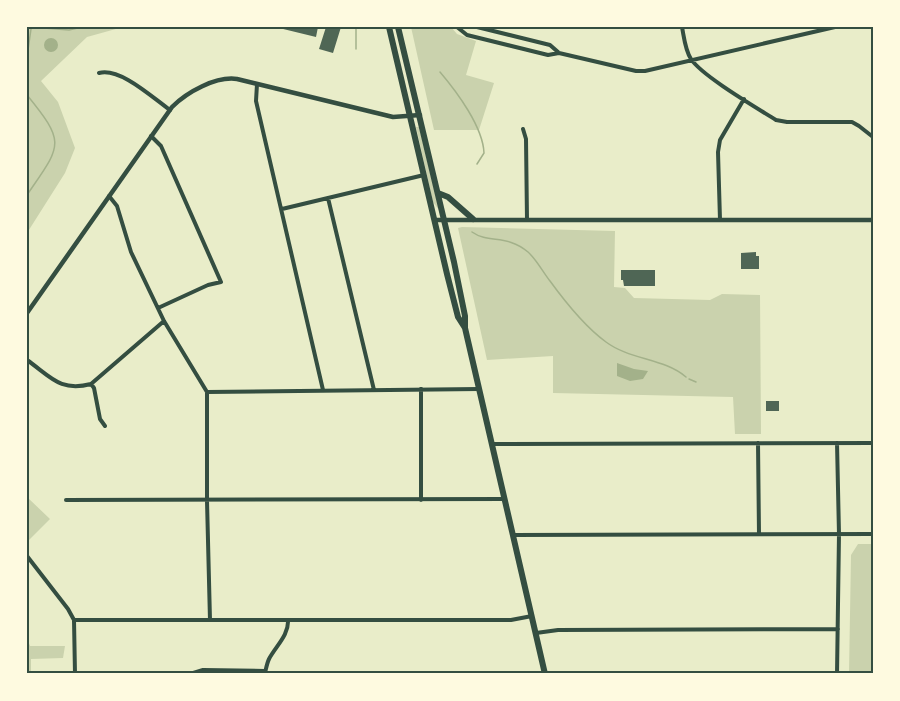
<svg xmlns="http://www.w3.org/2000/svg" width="900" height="701" font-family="'PT Serif',serif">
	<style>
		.green { fill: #cad2ad }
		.water { fill: #a3b18a }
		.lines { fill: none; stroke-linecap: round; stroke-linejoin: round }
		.stream { stroke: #a3b18a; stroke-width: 1.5 }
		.building { fill: #4f6655 }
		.minor { stroke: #344e41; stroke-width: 4 }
		.tertiary { stroke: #344e41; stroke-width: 4.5 }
		.primary { stroke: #344e41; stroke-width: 6 }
		.neatline { fill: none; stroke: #344e41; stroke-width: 2 }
	</style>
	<rect width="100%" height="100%" fill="#e9edc9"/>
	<!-- green -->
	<path class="green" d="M 27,27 L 123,27 L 87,37 L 41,81 L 58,102 L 75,148 L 65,173 L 27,233 Z
		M 411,27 L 451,27 L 457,34 L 476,41 L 466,75 L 494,83 L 479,130 L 434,130 Z
		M 416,127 L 419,127 L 439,210 L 433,202 Z
		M 462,227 L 615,231 L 614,287 L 625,288 L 634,298 L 710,300 L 722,294 L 760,295 L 761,434 L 735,434 L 733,397 L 553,393 L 553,356 L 487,360 L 458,228 Z
		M 27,497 L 50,519 L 27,542 Z
		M 858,544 L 873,544 L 873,674 L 849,674 L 851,555 Z
		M 27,638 L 30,646 L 65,646 L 63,658 L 31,659 L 31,674 L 27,674 Z"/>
	<!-- water -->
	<path class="water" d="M44 45a7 7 0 1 1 14 0a7 7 0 1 1-14 0Z
		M 617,363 L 634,369 L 648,371 L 643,379 L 630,381 L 617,376 Z"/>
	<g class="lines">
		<!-- stream -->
		<path class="stream" d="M 31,27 L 69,30 L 82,27
			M 356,49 L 356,27
			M 27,57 L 31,29
			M 440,72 C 457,92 483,127 484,153 L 477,164
			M 27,95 C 67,144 61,145 27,195
			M 472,232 C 489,244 507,234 528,252 C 536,259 543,272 550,281 C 566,303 584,326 606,342 C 630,360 664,358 686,377
			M 689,379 L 696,382"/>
	</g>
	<!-- building -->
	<path class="building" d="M 275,27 L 318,27 L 316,37 Z
		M 326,27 L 341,27 L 333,53 L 319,49 Z
		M 756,252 L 756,256 L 759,256 L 759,269 L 741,269 L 741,253 Z
		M 621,270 L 655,270 L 655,286 L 624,286 L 623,280 L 621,280 Z
		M 766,401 L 779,401 L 779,411 L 766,411 Z"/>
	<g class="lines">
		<!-- minor -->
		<path class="minor" d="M 457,27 L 467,35 L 548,55 L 559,53 L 636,71 L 645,71 L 835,27
			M 477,27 L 550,45 L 558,52
			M 682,27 C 684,37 685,50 691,59 C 702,76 757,108 776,120 L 787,122 L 852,122 L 859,126 L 873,137
			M 99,73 C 120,67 153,98 170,110
			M 257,84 L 256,101 L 323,390
			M 523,129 L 526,139 L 527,220
			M 151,136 L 161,146 L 221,282 L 208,285 L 158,308
			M 109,196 L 117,206 L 131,252 L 164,321 L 207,392 L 207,501 L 210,620
			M 328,198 L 374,390
			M 282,209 L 424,175
			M 720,220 L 718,152 L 720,140 L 744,99
			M 27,360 C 51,377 60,392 91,384 L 164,321
			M 91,384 L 94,388 L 100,419 L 105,426
			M 421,389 L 421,500
			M 207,392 L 479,389
			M 758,443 L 759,534
			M 492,444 L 873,443
			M 66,500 L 505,499
			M 514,535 L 873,534
			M 27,556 L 68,609 L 74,620 L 75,674
			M 74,620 L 511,620 L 532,616
			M 536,633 L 558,630 L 838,629
			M 265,673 C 266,669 267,663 269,659 C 276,646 289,635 288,620
			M 190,674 L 203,670 L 265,671
			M 837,674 L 839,534 L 837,443"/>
		<!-- tertiary -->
		<path class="tertiary" d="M 435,220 L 873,220
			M 27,313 L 172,107 C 187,92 216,76 237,79 L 393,117 L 420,115"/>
		<!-- primary -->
		<path class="primary" d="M 389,27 L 447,274 L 458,317 L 465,328 L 545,674
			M 398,27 L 454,262 L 465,316 L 465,328
			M 438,193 L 448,197 L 473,219"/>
	</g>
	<!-- border -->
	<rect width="900" height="701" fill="none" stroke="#fefae0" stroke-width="57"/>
	<rect x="28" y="28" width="844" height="644" class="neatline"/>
</svg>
